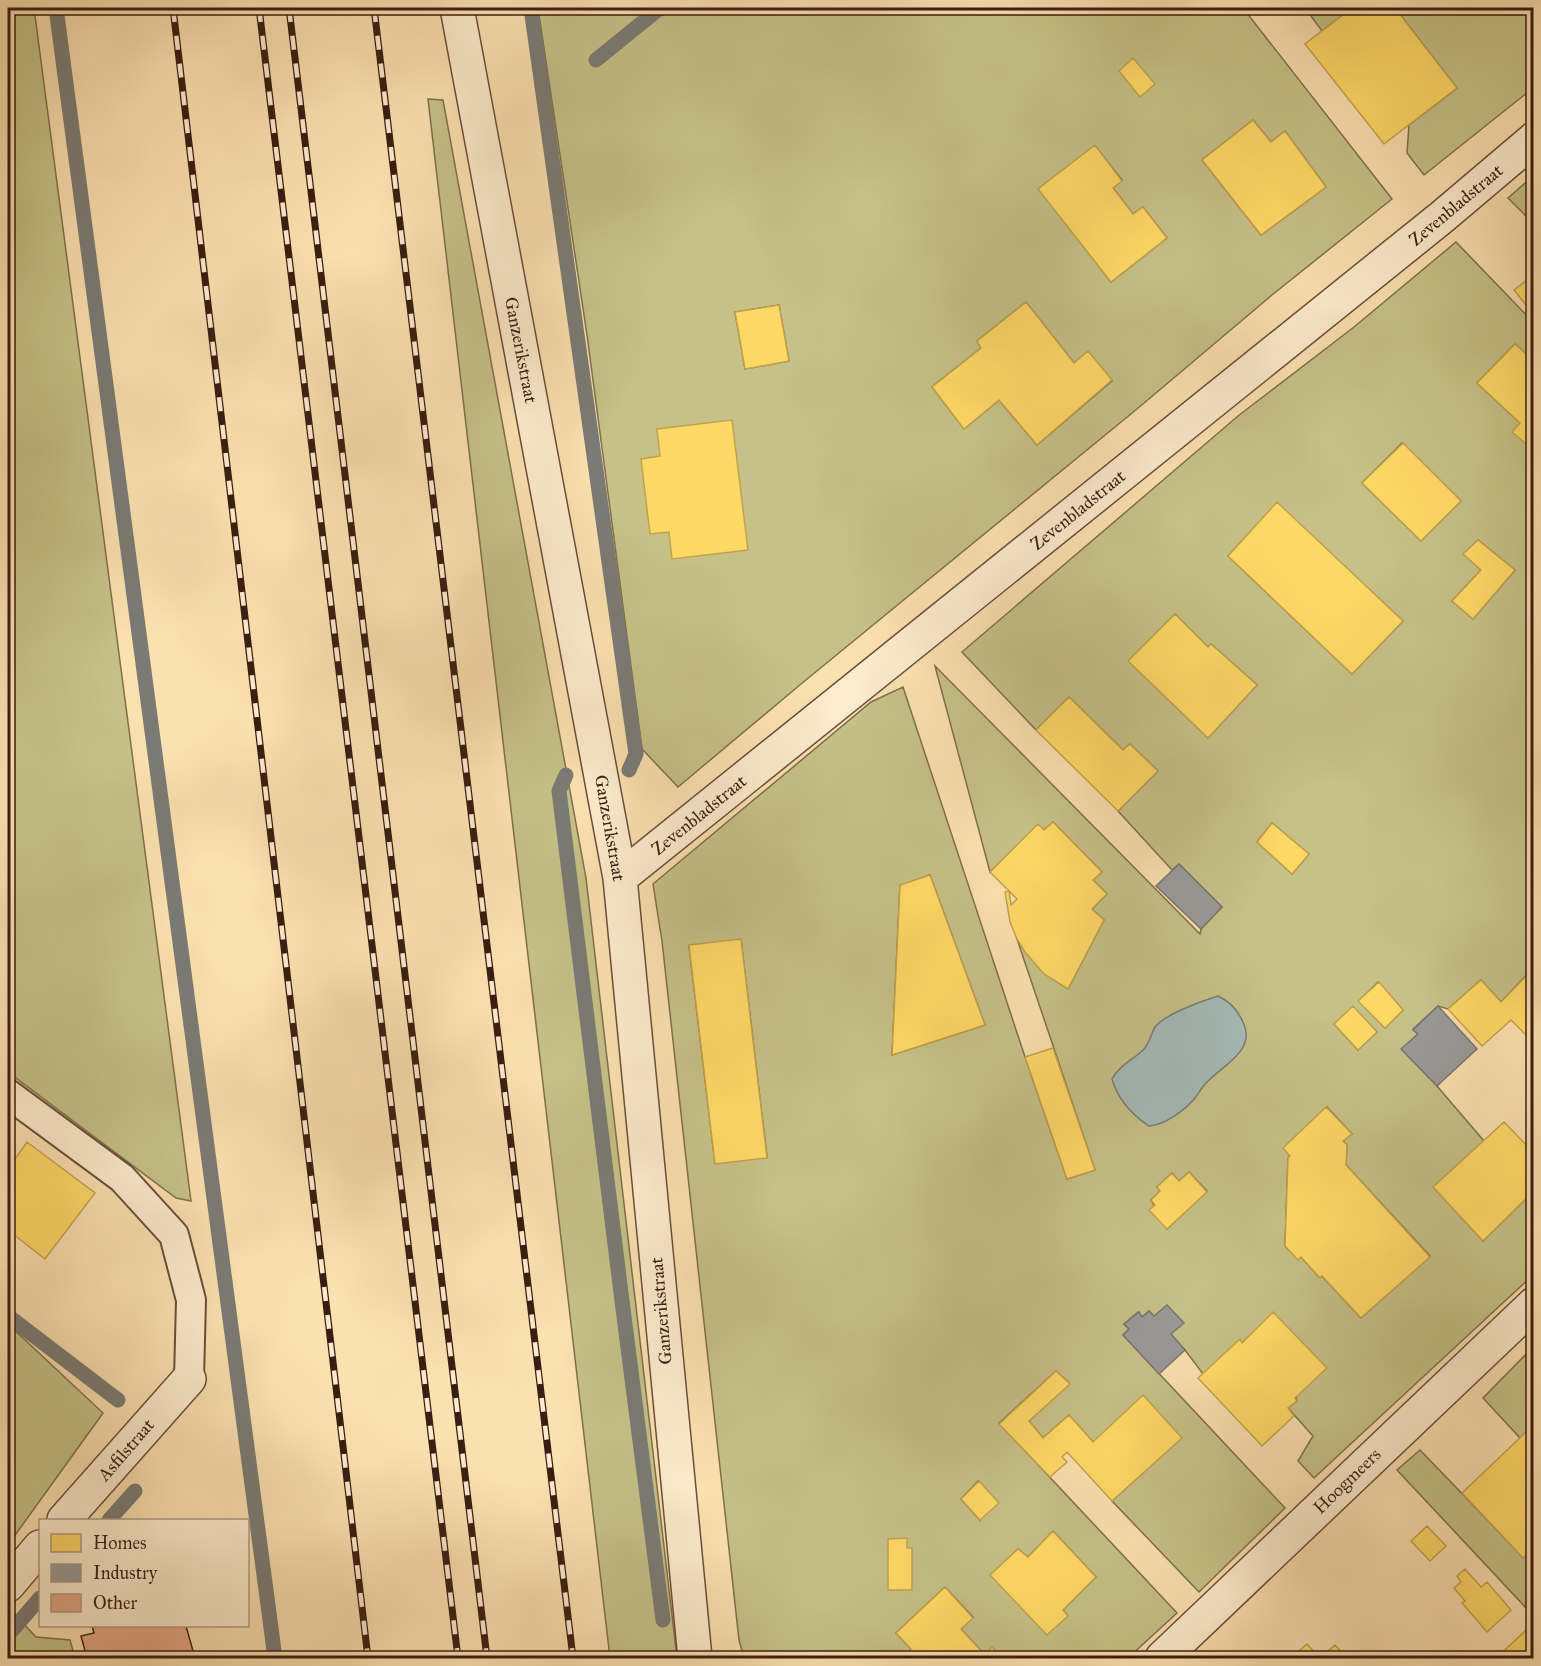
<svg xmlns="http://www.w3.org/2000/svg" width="1541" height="1666" font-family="'IM FELL Great Primer',serif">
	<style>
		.green { fill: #c5c187; stroke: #806f4c; stroke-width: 1.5; fill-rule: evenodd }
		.water { fill: #a4bab7; stroke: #7a7b75; stroke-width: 1.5 }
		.homes { fill: #ffd966; stroke: #c4a14d; stroke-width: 1.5 }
		.industry { fill: #999; stroke: #7c7470; stroke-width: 1.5 }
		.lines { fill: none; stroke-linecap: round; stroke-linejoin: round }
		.stream { stroke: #7a7b75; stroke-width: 15 }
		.building { fill: #e3a684; stroke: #3a1d12; stroke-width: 1.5 }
		.service-casing { stroke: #6a4e3a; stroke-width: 32 }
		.minor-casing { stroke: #6a4e3a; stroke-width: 36 }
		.service { stroke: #fcebcc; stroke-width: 28 }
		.minor { stroke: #fcebcc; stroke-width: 33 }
		.rail-casing { stroke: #3a1d12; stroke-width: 7 }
		.rail { stroke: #fcebcc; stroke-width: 4.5; stroke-dasharray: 14; stroke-linecap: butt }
		.labels { text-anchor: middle; stroke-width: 6; stroke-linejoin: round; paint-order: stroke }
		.street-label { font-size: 18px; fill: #3a1d12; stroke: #fcebcc }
	</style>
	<rect width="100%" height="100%" fill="#fbe0b0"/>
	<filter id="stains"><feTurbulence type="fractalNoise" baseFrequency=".00333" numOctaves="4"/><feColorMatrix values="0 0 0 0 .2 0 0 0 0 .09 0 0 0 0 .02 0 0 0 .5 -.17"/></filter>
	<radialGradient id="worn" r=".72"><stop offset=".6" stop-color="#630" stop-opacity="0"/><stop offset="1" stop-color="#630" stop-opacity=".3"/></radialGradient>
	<!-- green -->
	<path class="green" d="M 8,8 L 34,8 L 191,1201 L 176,1198 L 8,1072 Z
		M 538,8 L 1243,8 L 1392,199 L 1272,295 L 1137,409 L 801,684 L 678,787 L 642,749 L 587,335 ZM 1253,120 L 1271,142 L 1285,131 L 1326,187 L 1261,235 L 1202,160 ZM 1095,146 L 1122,180 L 1113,188 L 1133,214 L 1143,207 L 1167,238 L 1111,282 L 1039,189 ZM 1026,302 L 1074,363 L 1088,352 L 1112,381 L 1037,445 L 999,400 L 964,429 L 932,387 L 981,348 L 977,341 ZM 779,305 L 789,361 L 745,369 L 735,312 Z
		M 1305,8 L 1352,8 L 1322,31 Z
		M 1395,8 L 1533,8 L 1533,88 L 1424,175 L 1407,153 L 1409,125 L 1457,88 Z
		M 428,99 L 443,100 L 586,878 L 677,1658 L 610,1658 Z
		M 1533,176 L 1533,223 L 1508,198 Z
		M 1456,242 L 1533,322 L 1533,361 L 1515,344 L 1477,383 L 1520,423 L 1533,451 L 1533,968 L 1501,1002 L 1481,980 L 1448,1009 L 1438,1006 L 1413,1029 L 1418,1034 L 1402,1049 L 1437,1086 L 1484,1141 L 1434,1187 L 1483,1241 L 1533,1191 L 1533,1275 L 1314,1478 L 1298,1461 L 1313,1436 L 1288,1408 L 1297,1401 L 1273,1313 L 1242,1343 L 1203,1374 L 1185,1350 L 1149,1311 L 1142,1317 L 1138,1312 L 1124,1324 L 1129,1329 L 1123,1335 L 1285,1508 L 1199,1592 L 1112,1501 L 1181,1438 L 1093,1442 L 1069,1415 L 1043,1438 L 1029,1421 L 1069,1383 L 1056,1371 L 999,1423 L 1177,1613 L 1128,1658 L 1002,1658 L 992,1648 L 985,1655 L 961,1629 L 973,1617 L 945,1587 L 896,1633 L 911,1649 L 906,1654 L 911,1658 L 744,1658 L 739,1640 L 662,941 L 653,884 L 871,702 L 903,687 L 1025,1057 L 1067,1179 L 1095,1170 L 1017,939 L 1054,980 L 1068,989 L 1104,920 L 1092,909 L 1107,894 L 1093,880 L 1102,872 L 1053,822 L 1044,830 L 1038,825 L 990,872 L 935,666 L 1200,934 L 1201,929 L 1222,907 L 1179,864 L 1172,870 L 1118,811 L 1158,771 L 1130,744 L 1123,750 L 1069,697 L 1036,730 L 962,652 L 1238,416 L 1354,327 ZM 1402,443 L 1461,501 L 1421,541 L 1362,483 ZM 1277,503 L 1403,621 L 1352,674 L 1228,556 ZM 1478,540 L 1515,570 L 1473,619 L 1452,601 L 1481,570 L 1464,554 ZM 1175,614 L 1208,647 L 1211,644 L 1257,685 L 1208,738 L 1129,661 ZM 1272,823 L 1309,854 L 1292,874 L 1257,842 ZM 930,875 L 985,1025 L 892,1055 L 900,886 ZM 741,940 L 767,1157 L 715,1163 L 689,946 ZM 1378,982 L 1403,1010 L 1385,1028 L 1359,1001 ZM 1353,1007 L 1377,1032 L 1358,1050 L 1334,1024 ZM 1327,1107 L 1352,1134 L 1343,1141 L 1347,1145 L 1346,1165 L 1430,1256 L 1361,1318 L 1322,1276 L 1319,1277 L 1301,1257 L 1298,1259 L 1285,1246 L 1288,1158 L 1290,1156 L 1284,1148 ZM 1189,1172 L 1207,1191 L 1167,1229 L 1151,1200 L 1160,1191 L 1157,1187 L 1172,1173 L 1179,1181 ZM 978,1481 L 979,1481 L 980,1520 L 961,1499 ZM 1053,1531 L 1096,1577 L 1063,1610 L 1068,1616 L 991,1575 L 1018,1549 L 1028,1557 Z
		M 8,1324 L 103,1413 L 8,1545 Z
		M 1533,1347 L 1533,1438 L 1520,1438 L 1483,1398 Z
		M 1420,1450 L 1523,1557 L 1533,1548 L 1533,1607 L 1529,1611 L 1397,1470 Z
		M 8,1607 L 36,1637 L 70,1640 L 75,1658 L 8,1658 Z"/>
	<!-- water -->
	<path class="water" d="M 1218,996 C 1230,1002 1237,1009 1243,1022 C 1257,1050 1223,1065 1206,1083 C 1202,1087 1199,1093 1195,1098 C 1185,1110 1165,1125 1149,1126 C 1131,1114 1118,1100 1112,1079 C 1119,1066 1131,1061 1142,1051 C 1150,1044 1150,1035 1155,1027 C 1165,1014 1202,1001 1218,996 Z"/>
	<!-- homes -->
	<path class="homes" d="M 1352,8 L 1395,8 L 1457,88 L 1384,144 L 1305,44 Z
		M 1133,58 L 1155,84 L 1140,97 L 1119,71 Z
		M 1253,120 L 1271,142 L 1285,131 L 1326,187 L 1261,235 L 1202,160 Z
		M 1095,145 L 1122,181 L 1113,188 L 1133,214 L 1143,207 L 1167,238 L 1111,282 L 1038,189 Z
		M 1534,275 L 1534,315 L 1514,290 Z
		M 1026,302 L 1074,363 L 1088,351 L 1112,380 L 1037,445 L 999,400 L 964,429 L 932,387 L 981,348 L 977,341 Z
		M 779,305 L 789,361 L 745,369 L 735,312 Z
		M 1515,344 L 1534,361 L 1534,451 L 1512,432 L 1520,423 L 1477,383 Z
		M 732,420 L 748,550 L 672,559 L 669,532 L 650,534 L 641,459 L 660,456 L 657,429 Z
		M 1403,443 L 1461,501 L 1421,541 L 1362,483 Z
		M 1277,502 L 1403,621 L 1352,674 L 1228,556 Z
		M 1478,540 L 1515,570 L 1473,619 L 1452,601 L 1481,570 L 1463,554 Z
		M 1175,614 L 1208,647 L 1211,644 L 1257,685 L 1208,738 L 1128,661 Z
		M 1069,697 L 1123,750 L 1130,744 L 1158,771 L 1118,811 L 1036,730 Z
		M 1053,822 L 1102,872 L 1093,880 L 1107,894 L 1092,909 L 1104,920 L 1068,989 L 1044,974 L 1025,952 L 1017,939 L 1010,922 L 1005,892 L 1009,891 L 1011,905 L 1017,899 L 990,872 L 1038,824 L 1044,830 Z
		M 1272,823 L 1309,854 L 1292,874 L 1257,842 Z
		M 930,875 L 985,1025 L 892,1055 L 900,885 Z
		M 741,939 L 767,1158 L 715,1164 L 689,945 Z
		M 1534,968 L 1534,1043 L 1511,1020 L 1482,1046 L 1448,1009 L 1481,980 L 1501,1002 Z
		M 1379,982 L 1403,1010 L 1385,1028 L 1358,1001 Z
		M 1353,1006 L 1377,1032 L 1358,1050 L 1334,1024 Z
		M 1053,1048 L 1095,1170 L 1067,1179 L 1025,1057 Z
		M 1326,1107 L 1352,1134 L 1343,1141 L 1347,1145 L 1346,1165 L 1430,1257 L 1361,1318 L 1322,1276 L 1320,1278 L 1301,1257 L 1298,1260 L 1285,1246 L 1288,1158 L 1290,1156 L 1283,1148 Z
		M 1504,1122 L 1534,1153 L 1534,1191 L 1483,1241 L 1433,1187 Z
		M 27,1142 L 95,1193 L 45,1259 L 8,1230 L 8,1153 L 15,1159 Z
		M 1189,1172 L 1207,1192 L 1167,1229 L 1149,1210 L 1155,1205 L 1151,1200 L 1160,1191 L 1157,1187 L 1172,1173 L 1179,1181 Z
		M 1273,1312 L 1327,1368 L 1295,1398 L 1297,1401 L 1288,1408 L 1294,1416 L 1262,1446 L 1198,1378 L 1240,1339 L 1242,1343 Z
		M 1056,1371 L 1070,1384 L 1029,1421 L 1043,1438 L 1069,1415 L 1093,1442 L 1143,1395 L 1182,1438 L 1112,1501 L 1067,1452 L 1062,1457 L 1067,1462 L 1050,1477 L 999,1424 Z
		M 1527,1431 L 1534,1438 L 1534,1548 L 1523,1558 L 1462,1493 Z
		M 979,1481 L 999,1503 L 980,1520 L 961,1499 Z
		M 1427,1526 L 1446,1546 L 1430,1561 L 1411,1541 Z
		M 1053,1531 L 1096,1577 L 1063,1610 L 1068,1616 L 1047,1635 L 990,1575 L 1018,1549 L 1028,1557 Z
		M 907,1538 L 907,1548 L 912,1548 L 912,1590 L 888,1590 L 888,1539 Z
		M 1465,1569 L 1481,1587 L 1487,1582 L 1511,1610 L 1487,1632 L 1462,1603 L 1465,1601 L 1454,1588 L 1461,1582 L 1457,1576 Z
		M 945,1587 L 973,1618 L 961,1629 L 985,1655 L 992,1647 L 1002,1658 L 911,1658 L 906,1654 L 911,1649 L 896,1633 Z
		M 1534,1623 L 1534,1658 L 1496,1658 Z
		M 1307,1644 L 1320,1658 L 1335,1645 L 1347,1658 L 1291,1658 Z"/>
	<!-- industry -->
	<path class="industry" d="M 1179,864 L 1222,907 L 1201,929 L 1156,886 Z
		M 1438,1006 L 1477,1049 L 1437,1086 L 1401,1049 L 1418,1034 L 1413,1030 Z
		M 1167,1305 L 1184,1323 L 1171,1334 L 1185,1350 L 1159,1374 L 1123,1335 L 1129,1329 L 1124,1324 L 1139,1312 L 1142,1317 L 1149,1311 L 1154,1316 Z"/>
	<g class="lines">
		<!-- stream -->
		<path class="stream" d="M 56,8 L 275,1658
			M 531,8 L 636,754 L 629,770
			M 596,60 L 660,8
			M 566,775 L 559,791 L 622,1301 L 663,1620
			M 8,1316 L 118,1400
			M 109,1520 L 135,1491
			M 8,1635 L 40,1598"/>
	</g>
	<!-- building -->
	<path class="building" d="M 92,1626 L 186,1626 L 195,1658 L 87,1658 L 81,1636 L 94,1633 Z"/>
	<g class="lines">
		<!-- service casing -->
		<g class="service-casing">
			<path id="service" d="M 8,1094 L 122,1178 L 174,1235 L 191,1300 L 189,1379"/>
		</g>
		<!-- minor casing -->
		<g class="minor-casing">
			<path id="minor" d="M 457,8 L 620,878 L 695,1658
				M 620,878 L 1442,217 L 1534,139
				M 64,1520 L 189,1379
				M 8,1585 L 40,1547
				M 1162,1658 L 1534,1304"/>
		</g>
		<!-- service -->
		<use href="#service" class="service"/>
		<!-- minor -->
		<use href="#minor" class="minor"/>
		<!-- rail casing -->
		<g class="rail-casing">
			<path id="rail" d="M 173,8 L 368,1658
				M 259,8 L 458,1658
				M 289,8 L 487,1658
				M 374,8 L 573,1658"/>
		</g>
		<!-- rail -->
		<use href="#rail" class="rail"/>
	</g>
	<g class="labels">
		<!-- street labels -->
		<g class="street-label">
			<text transform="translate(1456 205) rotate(-40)" y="6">Zevenbladstraat</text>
			<text transform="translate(521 350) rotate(79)" y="6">Ganzerikstraat</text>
			<text transform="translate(1078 510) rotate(-39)" y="6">Zevenbladstraat</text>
			<text transform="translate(699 815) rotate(-39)" y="6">Zevenbladstraat</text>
			<text transform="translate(610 828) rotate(80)" y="6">Ganzerikstraat</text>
			<text transform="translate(661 1311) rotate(-95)" y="6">Ganzerikstraat</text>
			<text transform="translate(126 1450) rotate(-49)" y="6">Asfilstraat</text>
			<text transform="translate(1347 1481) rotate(-44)" y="6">Hoogmeers</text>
		</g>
	</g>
	<!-- margin -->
	<rect width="1541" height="1666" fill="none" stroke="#fbe0b0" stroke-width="30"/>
	<rect x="9" y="9" width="1523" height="1648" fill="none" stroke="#3a1d12" stroke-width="3"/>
	<rect x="15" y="15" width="1511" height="1636" fill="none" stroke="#3a1d12" stroke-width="1.5"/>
	<!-- legend -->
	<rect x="39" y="1519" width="210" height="108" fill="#fcebcc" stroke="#ae9982" stroke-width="1.5"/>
	<rect x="51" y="1534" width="30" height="18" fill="#ffd966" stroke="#ae9982" stroke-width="1.5"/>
	<text x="93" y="1549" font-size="18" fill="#3a1d12">Homes</text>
	<rect x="51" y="1564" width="30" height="18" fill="#999999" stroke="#ae9982" stroke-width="1.5"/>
	<text x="93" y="1579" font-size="18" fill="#3a1d12">Industry</text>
	<rect x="51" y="1594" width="30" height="18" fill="#e3a684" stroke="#ae9982" stroke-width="1.5"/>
	<text x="93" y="1609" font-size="18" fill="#3a1d12">Other</text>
	<rect width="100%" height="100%" filter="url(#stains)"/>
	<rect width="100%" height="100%" fill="url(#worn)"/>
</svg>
